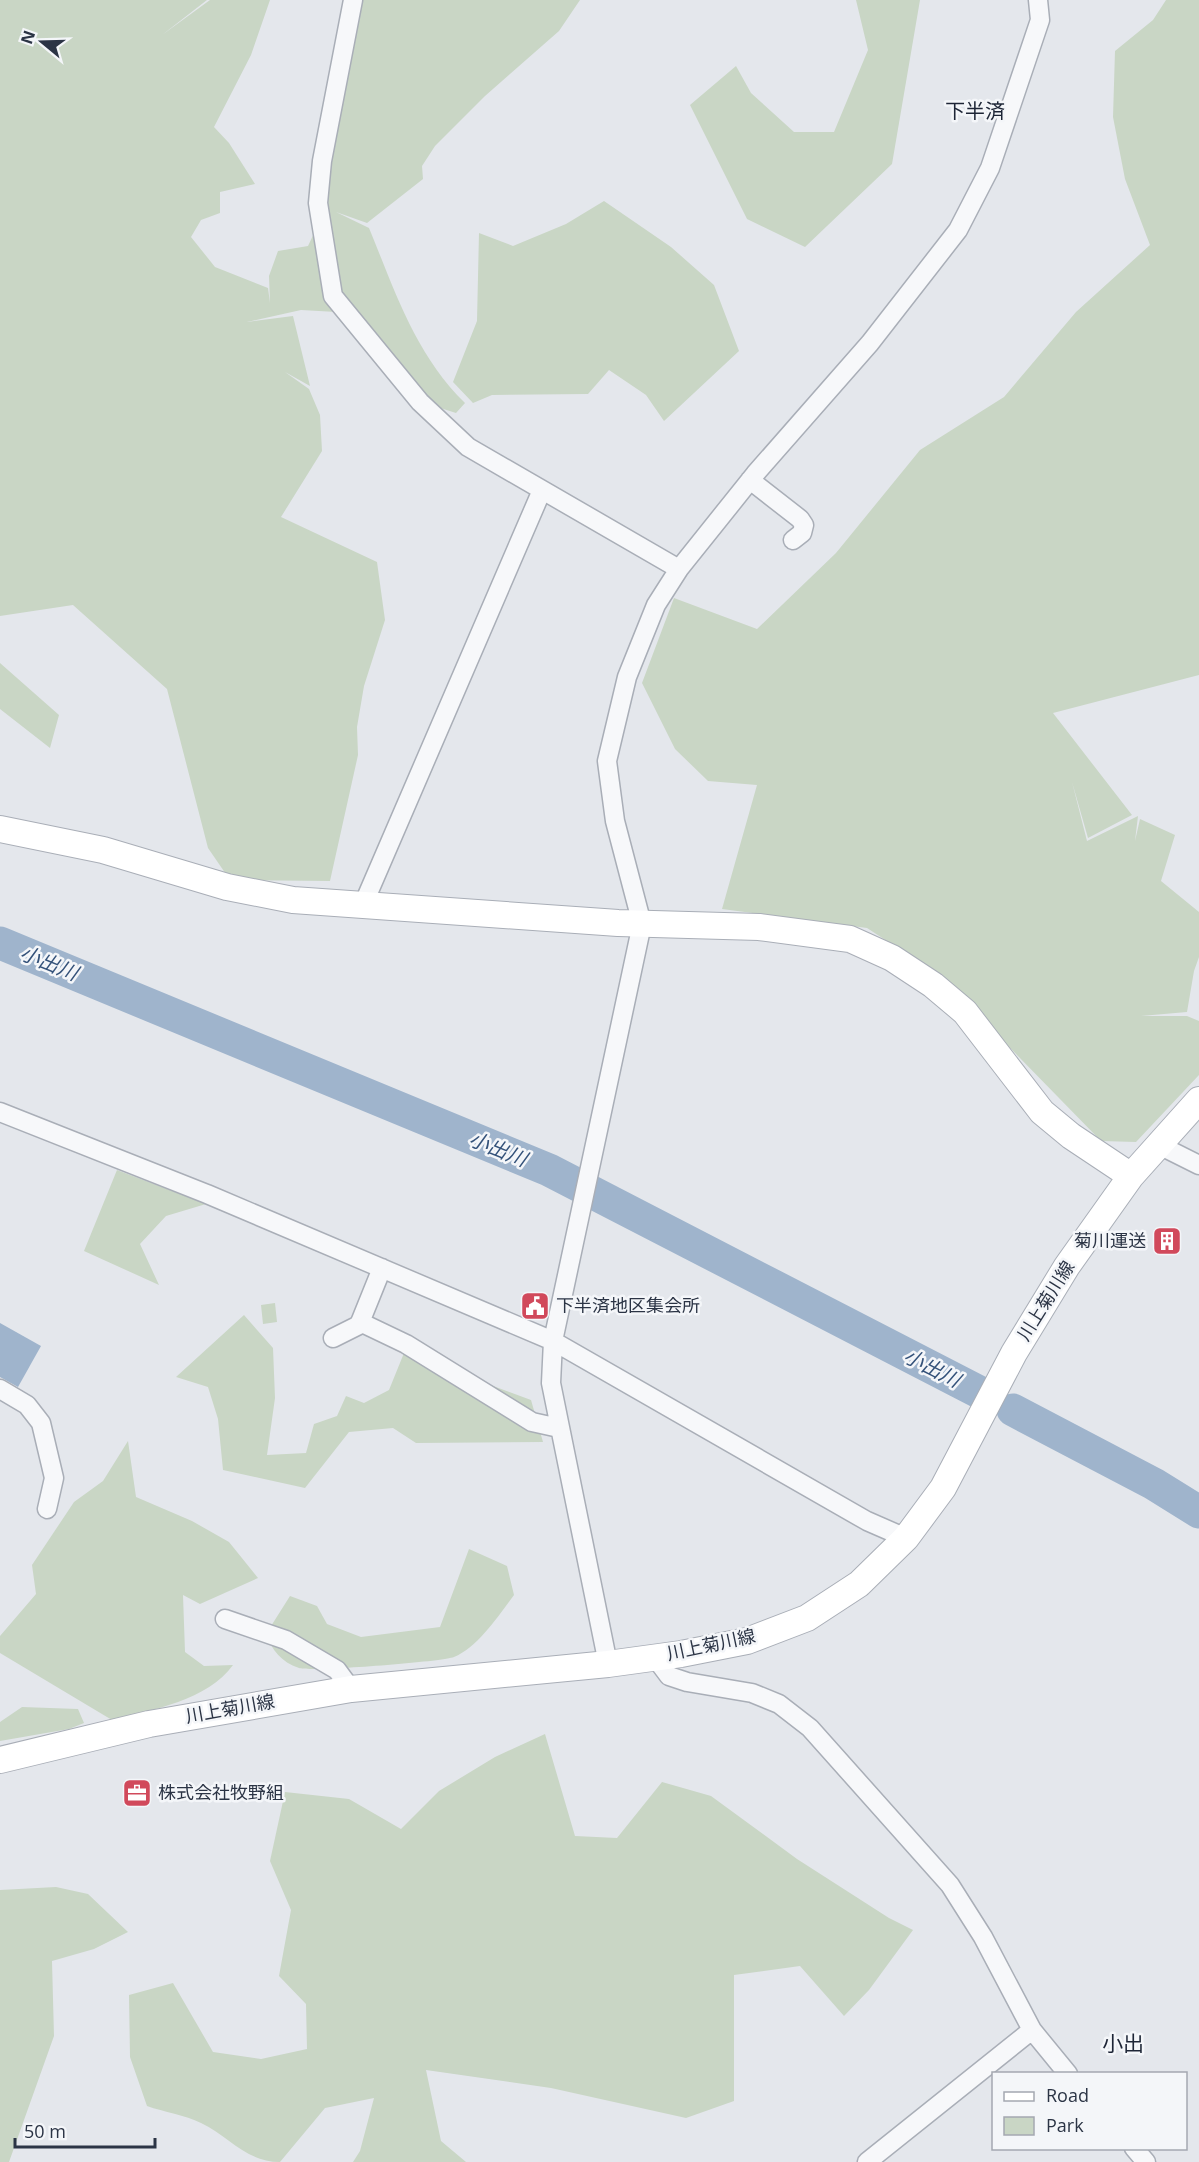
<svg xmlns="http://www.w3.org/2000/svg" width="1199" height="2162" font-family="'Open Sans','Noto Sans JP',sans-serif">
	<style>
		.green { fill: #c9d6c5 }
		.water { fill: #9fb4cc }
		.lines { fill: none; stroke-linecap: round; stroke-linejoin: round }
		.river { stroke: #9fb4cc; stroke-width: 33 }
		.street-casing { stroke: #a9aeb7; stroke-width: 21 }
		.secondary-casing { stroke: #a9aeb7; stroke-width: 28 }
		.street { stroke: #f7f8fa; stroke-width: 18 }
		.secondary { stroke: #fff; stroke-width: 26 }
		.labels { text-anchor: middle; stroke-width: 5; stroke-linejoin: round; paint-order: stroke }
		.poi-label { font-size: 18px; fill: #2b3445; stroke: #f4f6f9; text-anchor: start }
		.street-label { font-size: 18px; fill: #2b3445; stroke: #f4f6f9 }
		.neighbourhood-label { font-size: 20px; fill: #1d2536; stroke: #f4f6f9 }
		.water-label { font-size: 20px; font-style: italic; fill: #34527a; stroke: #f4f6f9 }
		.quarter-label { font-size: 21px; fill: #1d2536; stroke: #f4f6f9 }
	</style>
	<rect width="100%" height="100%" fill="#e4e7ec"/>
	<!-- green -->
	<path class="green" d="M 0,0 L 207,0 L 162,35 L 210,0 L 270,0 L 251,55 L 214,127 L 229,143 L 255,184 L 220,192 L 220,213 L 201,220 L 191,237 L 215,267 L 268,288 L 270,303 L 269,276 L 278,251 L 308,246 L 326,208 L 346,0 L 580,0 L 559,31 L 485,96 L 435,146 L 422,166 L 423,179 L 367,223 L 336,212 L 369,228 C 395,291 415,354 465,403 L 456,413 L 434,406 L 354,313 L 301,310 L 247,322 L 293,316 L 310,386 L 285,372 L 309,389 L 320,415 L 322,451 L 281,517 L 377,562 L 385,620 L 364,686 L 357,727 L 358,755 L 330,881 L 230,880 L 208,848 L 167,689 L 73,605 L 0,616 Z
		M 856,0 L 920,0 L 892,164 L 805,247 L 747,219 L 690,105 L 736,66 L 751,93 L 794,132 L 834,132 L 868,50 Z
		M 1166,0 L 1199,0 L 1199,675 L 1053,713 L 1132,815 L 1088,838 L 1072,782 L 1087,841 L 1138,816 L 1135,841 L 1140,819 L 1175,835 L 1161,881 L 1199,912 L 1199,957 L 1194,971 L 1187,1012 L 1141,1016 L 1187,1016 L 1199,1021 L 1199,1075 L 1136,1142 L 1101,1141 L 939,975 L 867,928 L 722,909 L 757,785 L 708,781 L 675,749 L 642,683 L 674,598 L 757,629 L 836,553 L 920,450 L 1004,397 L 1076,312 L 1150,245 L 1125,179 L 1113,117 L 1115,51 L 1153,20 Z
		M 604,201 L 671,247 L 714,285 L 739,351 L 664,421 L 646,395 L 609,370 L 588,394 L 492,395 L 473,403 L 453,382 L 477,321 L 479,233 L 513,246 L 566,224 Z
		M 0,663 L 59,715 L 50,748 L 0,709 Z
		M 117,1170 L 206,1204 L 166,1216 L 140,1244 L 159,1285 L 84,1251 Z
		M 275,1303 L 277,1322 L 263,1324 L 261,1305 Z
		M 244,1315 L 273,1348 L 275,1398 L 267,1455 L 306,1453 L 314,1424 L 337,1416 L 346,1396 L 364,1403 L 389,1390 L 404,1353 L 531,1400 L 543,1442 L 416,1443 L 393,1428 L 349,1432 L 305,1488 L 223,1470 L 218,1419 L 208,1387 L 176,1377 Z
		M 128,1441 L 136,1497 L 192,1521 L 229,1542 L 258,1578 L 200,1604 L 183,1595 L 185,1652 L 204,1666 L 233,1665 C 208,1700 152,1710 112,1720 L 0,1653 L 0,1636 L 36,1594 L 32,1565 L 74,1502 L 103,1481 Z
		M 469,1549 L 507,1566 L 514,1595 C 499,1615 478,1647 454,1657 C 441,1662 310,1672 299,1668 C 281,1662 272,1650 266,1634 L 290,1596 L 317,1606 L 327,1624 L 361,1637 L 440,1627 Z
		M 22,1707 L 78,1709 L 84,1723 L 69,1729 L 0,1741 L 0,1722 Z
		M 545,1734 L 575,1836 L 617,1838 L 662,1782 L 711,1796 L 797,1859 L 889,1918 L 913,1930 L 869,1990 L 844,2016 L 800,1966 L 734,1975 L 734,2101 L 686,2118 L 551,2088 L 426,2070 L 441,2141 L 466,2162 L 353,2162 L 360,2151 L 374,2098 L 325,2108 L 280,2162 C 246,2162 230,2137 201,2123 C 185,2115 164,2112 147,2106 L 130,2057 L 129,1995 L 173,1983 L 213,2052 L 261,2059 L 307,2049 L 306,2004 L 279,1976 L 291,1910 L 270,1861 L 285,1792 L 349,1799 L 401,1829 L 439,1791 L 495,1757 Z
		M 56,1887 L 88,1894 L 128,1932 L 94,1949 L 52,1961 L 54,2036 L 9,2162 L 0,2162 L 0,1890 Z"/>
	<!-- water -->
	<path class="water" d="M 0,1323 L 41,1346 L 18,1387 L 0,1377 Z"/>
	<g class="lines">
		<!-- river -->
		<path class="river" d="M 0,943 L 549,1170 L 979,1392
			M 1013,1410 L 1154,1484 L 1199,1512"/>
		<!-- street casing -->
		<g class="street-casing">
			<path id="street" d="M 353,0 L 322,161 L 318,203 L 333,296 L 420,402 L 468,447 L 679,569
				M 750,480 L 800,519 L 804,525 L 802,533 L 793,540
				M 363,905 L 542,490
				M 0,1112 L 207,1194 L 553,1341 L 867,1521 L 906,1538
				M 1159,1145 L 1199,1165
				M 360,1322 L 406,1344 L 532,1422 L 559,1428
				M 333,1338 L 359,1325 L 382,1268
				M 0,1389 L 27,1405 L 41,1423 L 54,1478 L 47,1509
				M 225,1619 L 286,1640 L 337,1670 L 351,1689
				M 654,1656 L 669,1676 L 687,1682 L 752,1693 L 779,1704 L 810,1728 L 950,1885 L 983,1937 L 1032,2030 L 1068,2074
				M 608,1664 L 551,1383 L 553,1341 L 642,924 L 615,821 L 607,761 L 627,677 L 656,605 L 679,569 L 755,474 L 870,343 L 958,230 L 990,168 L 1040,20 L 1038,0
				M 1134,2148 L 1146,2162
				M 867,2162 L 1032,2030"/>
		</g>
		<!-- secondary casing -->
		<g class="secondary-casing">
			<path id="secondary" d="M 0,829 L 103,850 L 227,887 L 293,900 L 618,923 L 759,927 L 850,939 L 892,958 L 933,985 L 965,1012 L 1042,1112 L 1071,1136 L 1131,1176
				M 0,1760 L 149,1724 L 351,1689 L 608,1664 L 681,1654 L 747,1641 L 807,1618 L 859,1584 L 906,1538 L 943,1488 L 1014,1353 L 1067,1266 L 1131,1176 L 1199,1100"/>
		</g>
		<!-- street -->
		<use href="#street" class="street"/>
		<!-- secondary -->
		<use href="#secondary" class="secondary"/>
	</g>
	<!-- icons -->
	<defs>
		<g id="building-square" transform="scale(1.5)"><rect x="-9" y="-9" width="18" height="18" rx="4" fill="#d1495b" stroke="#f4f6f9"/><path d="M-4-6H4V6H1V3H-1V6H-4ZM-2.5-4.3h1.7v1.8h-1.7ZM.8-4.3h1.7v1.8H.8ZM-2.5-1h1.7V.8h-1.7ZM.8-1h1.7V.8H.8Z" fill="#fff"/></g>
		<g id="civic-square" transform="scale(1.5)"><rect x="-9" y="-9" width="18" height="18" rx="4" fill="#d1495b" stroke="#f4f6f9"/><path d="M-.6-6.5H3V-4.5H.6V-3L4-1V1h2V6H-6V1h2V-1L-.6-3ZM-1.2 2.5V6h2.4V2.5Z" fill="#fff"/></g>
		<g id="office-square" transform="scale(1.5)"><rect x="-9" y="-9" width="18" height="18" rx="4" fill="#d1495b" stroke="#f4f6f9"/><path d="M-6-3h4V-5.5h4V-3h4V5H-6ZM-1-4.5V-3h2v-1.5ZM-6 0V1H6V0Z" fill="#fff"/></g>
	</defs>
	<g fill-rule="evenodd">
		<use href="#building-square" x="1167" y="1241"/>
		<use href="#civic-square" x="535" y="1306"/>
		<use href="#office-square" x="137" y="1793"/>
	</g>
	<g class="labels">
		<!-- poi labels -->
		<g class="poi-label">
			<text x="1146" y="1247" text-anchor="end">菊川運送</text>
			<text x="556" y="1312">下半済地区集会所</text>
			<text x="158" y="1799">株式会社牧野組</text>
		</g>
		<!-- street labels -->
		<g class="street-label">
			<text transform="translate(1046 1301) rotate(-58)" y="6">川上菊川線</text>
			<text transform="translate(711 1645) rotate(-12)" y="6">川上菊川線</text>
			<text transform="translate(230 1709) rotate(-10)" y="6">川上菊川線</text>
		</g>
		<!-- neighbourhood labels -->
		<g class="neighbourhood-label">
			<text x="975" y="118">下半済</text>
		</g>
		<!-- water labels -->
		<g class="water-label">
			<text transform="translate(49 963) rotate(22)" y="7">小出川</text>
			<text transform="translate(498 1149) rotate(22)" y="7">小出川</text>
			<text transform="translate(932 1368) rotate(27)" y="7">小出川</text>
		</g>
		<!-- quarter labels -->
		<g class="quarter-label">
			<text x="1123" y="2051">小出</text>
		</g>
	</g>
	<!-- legend -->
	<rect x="992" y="2072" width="195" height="78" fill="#f4f6f9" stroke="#a4a8b1" stroke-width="1.5"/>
	<rect x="1004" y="2092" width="30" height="9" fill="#ffffff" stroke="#a4a8b1" stroke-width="1.5"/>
	<text x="1046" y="2102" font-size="18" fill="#2b3445">Road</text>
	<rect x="1004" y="2117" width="30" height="18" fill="#c9d6c5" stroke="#a4a8b1" stroke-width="1.5"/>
	<text x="1046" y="2132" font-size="18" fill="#2b3445">Park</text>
	<!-- north arrow -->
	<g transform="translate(42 42) rotate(289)" stroke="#f4f6f9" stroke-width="4.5" paint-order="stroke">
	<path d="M0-4.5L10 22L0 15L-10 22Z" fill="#2b3445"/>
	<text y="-9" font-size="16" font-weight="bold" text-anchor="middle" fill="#2b3445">N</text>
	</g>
	<!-- scale -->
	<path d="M15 2138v9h140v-9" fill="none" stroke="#2b3445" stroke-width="3"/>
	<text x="24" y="2138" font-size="18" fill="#2b3445" stroke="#f4f6f9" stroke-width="4.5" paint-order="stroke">50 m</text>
</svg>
